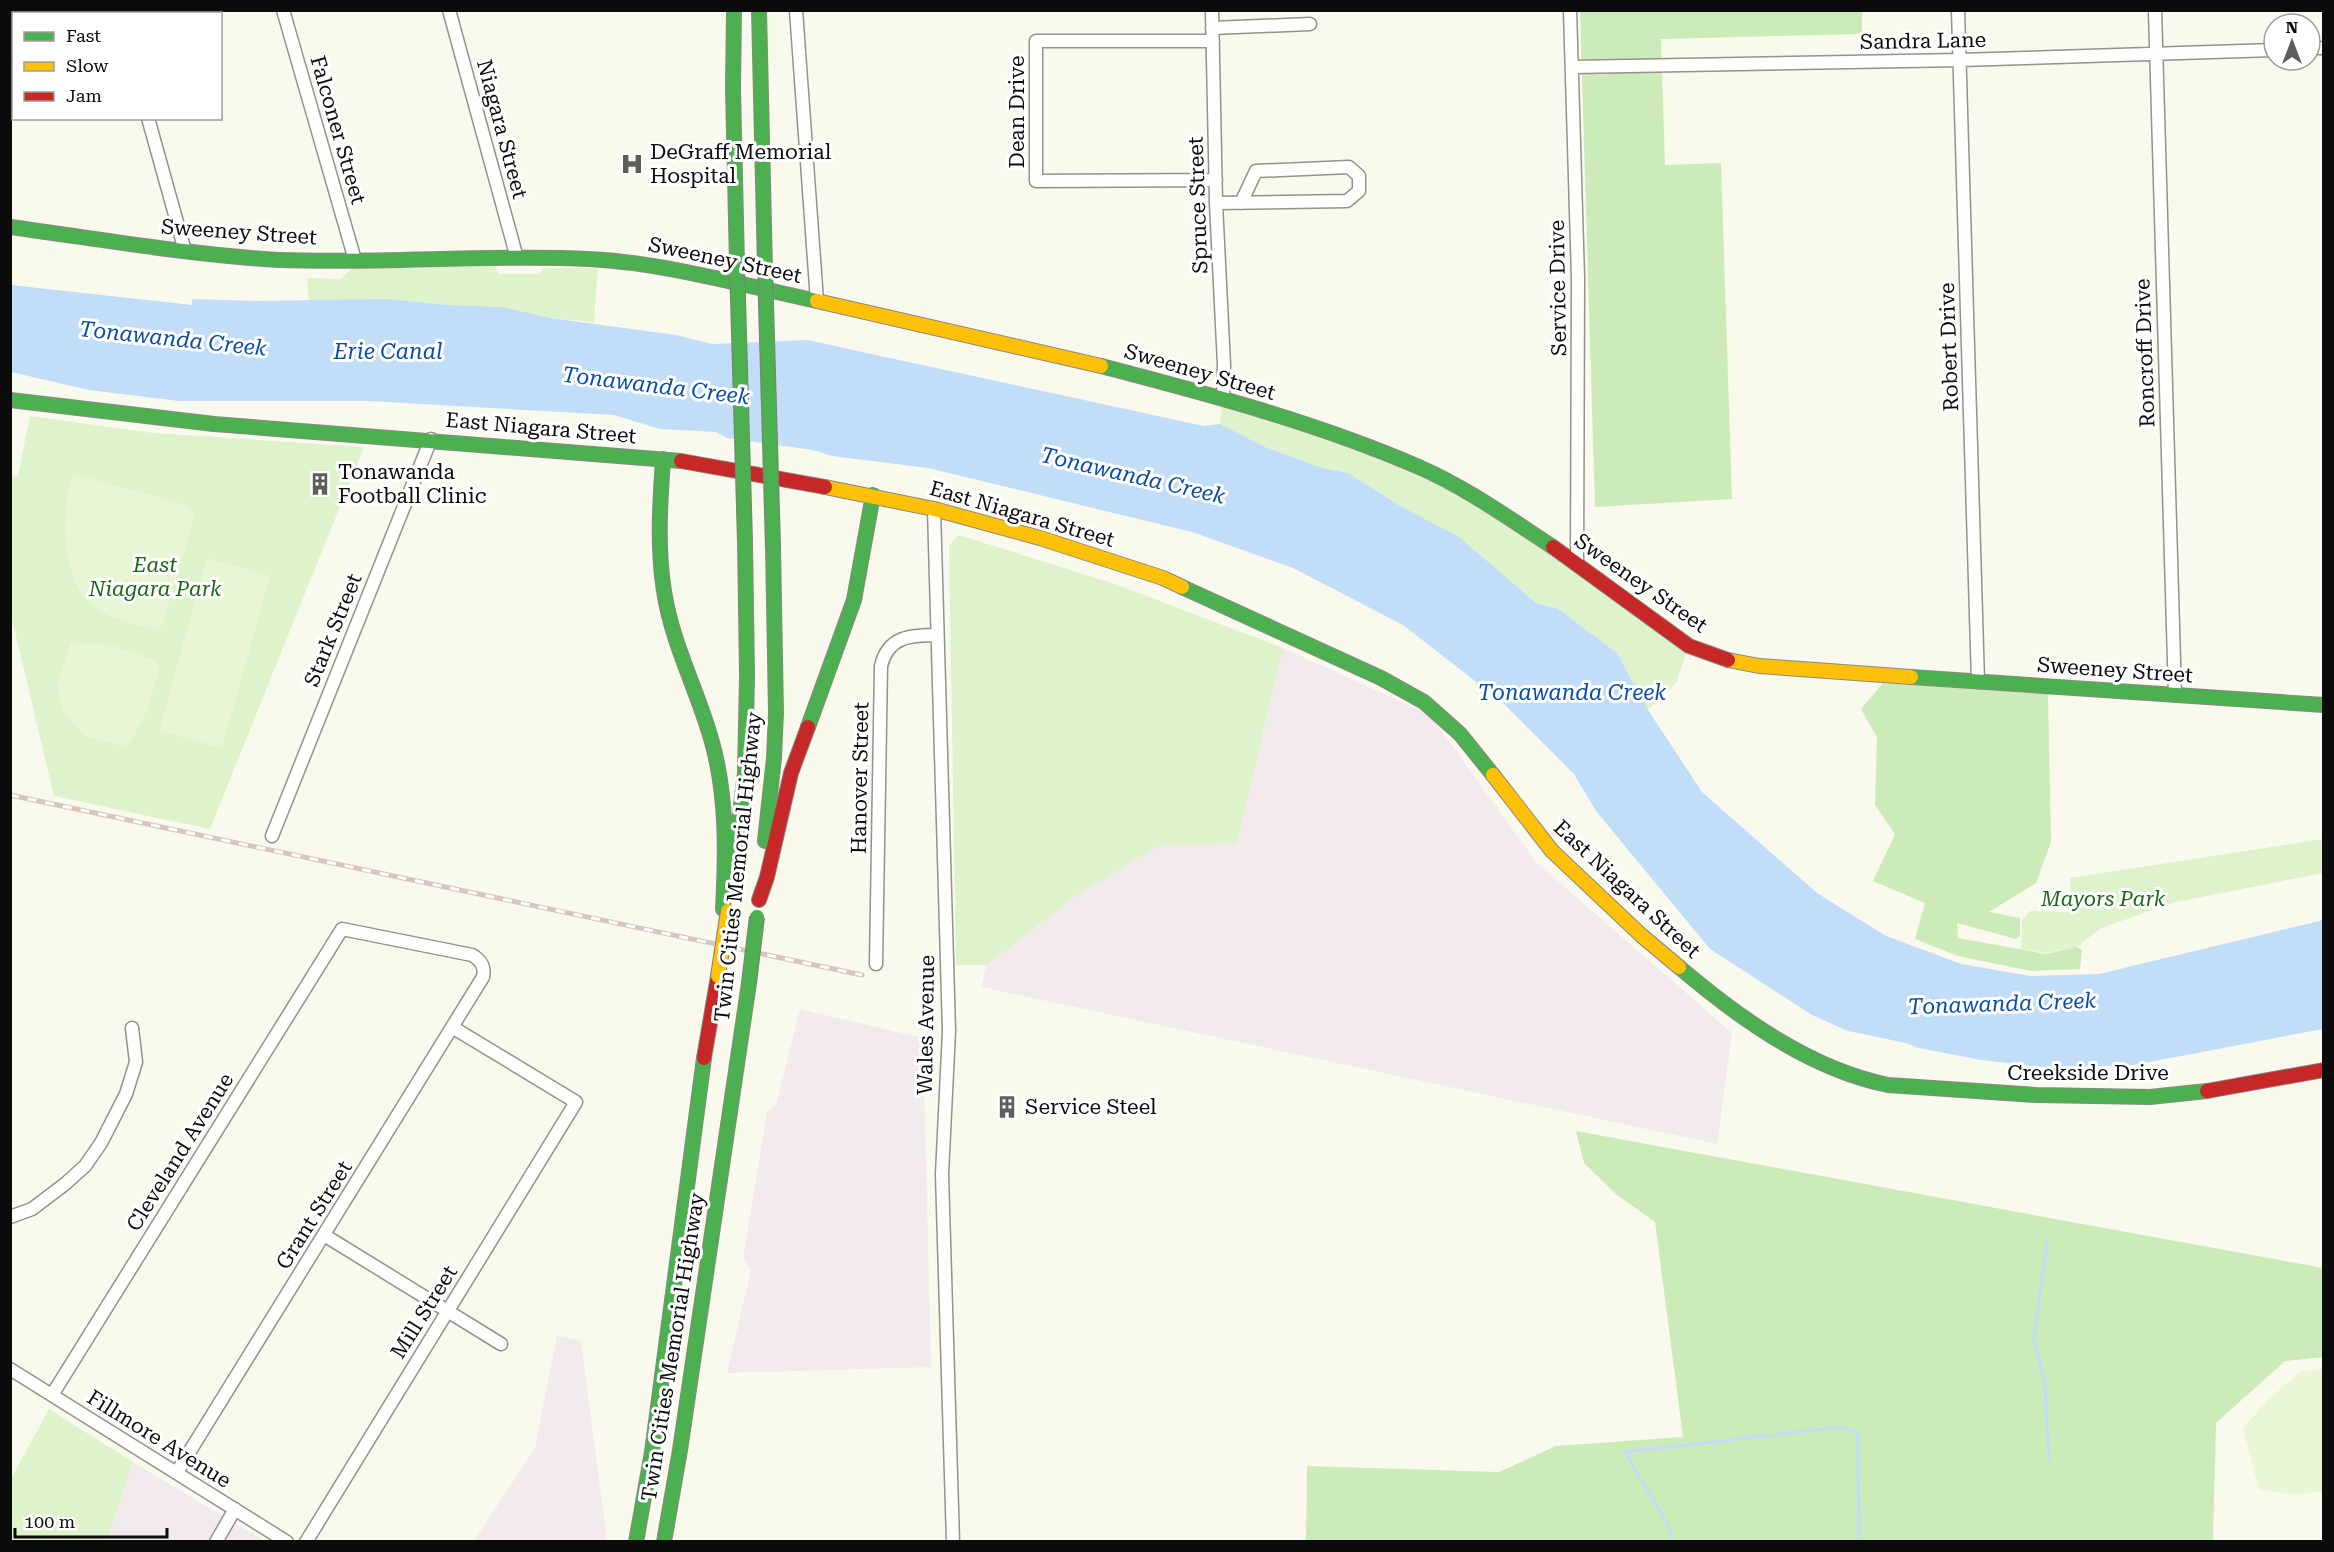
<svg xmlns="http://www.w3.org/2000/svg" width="2334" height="1552" font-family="'Roboto Serif',serif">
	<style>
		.industrial { fill: #f2eaec }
		.green { fill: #def2cb }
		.forest { fill: #ccebb9 }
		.pitch { fill: #e9f6d6 }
		.water { fill: #c1ddf8 }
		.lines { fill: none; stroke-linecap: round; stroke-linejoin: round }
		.stream { stroke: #c1ddf8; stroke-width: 3 }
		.street-casing { stroke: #93928d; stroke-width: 15 }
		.fast-casing { stroke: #898984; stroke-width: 16 }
		.slow-casing { stroke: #898984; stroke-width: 16 }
		.jam-casing { stroke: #898984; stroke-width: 16 }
		.street { stroke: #fefefc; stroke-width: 12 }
		.fast { stroke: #4caf50; stroke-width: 14 }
		.slow { stroke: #ffc107; stroke-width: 14 }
		.jam { stroke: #c62828; stroke-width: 14 }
		.rail-casing { stroke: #d8c4c1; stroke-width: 5 }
		.rail { stroke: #fff; stroke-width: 3; stroke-dasharray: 9; stroke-linecap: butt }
		.fast-bridge-casing { stroke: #807f7a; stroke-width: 16; stroke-linecap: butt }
		.slow-bridge-casing { stroke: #807f7a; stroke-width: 16; stroke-linecap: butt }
		.fast-bridge { stroke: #4caf50; stroke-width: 14 }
		.slow-bridge { stroke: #ffc107; stroke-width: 14 }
		.labels { text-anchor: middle; stroke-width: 6; stroke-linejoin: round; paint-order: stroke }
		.street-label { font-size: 21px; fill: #0b0b0b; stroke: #fff }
		.poi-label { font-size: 21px; fill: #0b0b0b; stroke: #fff; text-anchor: start }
		.park-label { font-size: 21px; font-style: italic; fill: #1c6716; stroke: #fff }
		.water-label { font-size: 22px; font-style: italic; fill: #0a4da7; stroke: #fff }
	</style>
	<rect width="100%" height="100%" fill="#faf9ee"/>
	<!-- industrial -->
	<path class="industrial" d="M 1283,648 L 1430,715 L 1536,862 L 1732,1033 L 1717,1144 L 981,987 L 987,965 L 1076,896 L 1158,846 L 1237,843 Z
		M 800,1009 L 923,1038 L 931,1367 L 727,1373 L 751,1270 L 743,1259 L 767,1112 L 776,1105 Z
		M 557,1336 L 581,1341 L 607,1541 L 474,1541 L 535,1448 Z
		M 133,1462 L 265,1541 L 107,1542 Z"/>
	<!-- green -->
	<path class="green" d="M 495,266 L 498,274 L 539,274 L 543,268 L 598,268 L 594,322 L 549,318 L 503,307 L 449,305 L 387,299 L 309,301 L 307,278 L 341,279 L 352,268 Z
		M 1223,398 L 1421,468 L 1689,646 L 1676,683 L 1648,710 L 1617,653 L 1557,608 L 1537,604 L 1459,537 L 1402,507 L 1348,473 L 1322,468 L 1265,447 L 1220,424 Z
		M 30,416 L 153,433 L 364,447 L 210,829 L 54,796 L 11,615 L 10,475 L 18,476 Z
		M 959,535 L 1115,584 L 1283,648 L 1237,843 L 1158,846 L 1076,896 L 987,965 L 956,965 L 949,545 Z
		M 2323,839 L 2323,873 L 2176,902 L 2101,928 L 2077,947 L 2046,953 L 2021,949 L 2022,921 L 2030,911 L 2071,912 L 2070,878 Z
		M 49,1409 L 133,1462 L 107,1541 L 11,1542 L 11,1479 Z"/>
	<!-- forest -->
	<path class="forest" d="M 1580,11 L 1862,11 L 1862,34 L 1661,39 L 1665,165 L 1721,163 L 1732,499 L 1595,507 Z
		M 1883,683 L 2048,694 L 2051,842 L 2036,883 L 1989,912 L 2020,918 L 2020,936 L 2016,939 L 1957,923 L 1958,938 L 2046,954 L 2077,947 L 2082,950 L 2080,969 L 2031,971 L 1958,956 L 1915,939 L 1925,903 L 1873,881 L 1895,834 L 1875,805 L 1877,737 L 1861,709 Z
		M 1576,1131 L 2323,1268 L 2323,1357 L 2285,1361 L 2216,1423 L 2213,1541 L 1306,1541 L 1307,1466 L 1499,1472 L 1556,1446 L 1683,1437 L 1655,1222 L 1617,1195 L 1584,1163 Z"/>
	<!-- pitch -->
	<path class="pitch" d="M 78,475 L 190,506 L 195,515 L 162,626 L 156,630 C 138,624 115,621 99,610 C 59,583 62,519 71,478 Z
		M 207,558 L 270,576 L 222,748 L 159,731 Z
		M 71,643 L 111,645 L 157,661 L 160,667 L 147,711 L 127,748 L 83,735 L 62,709 L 57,683 Z
		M 2323,1369 L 2323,1492 L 2292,1494 L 2259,1490 L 2243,1428 L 2269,1399 L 2300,1372 Z"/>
	<!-- water -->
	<path class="water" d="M 11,285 L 192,305 L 192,299 L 256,301 L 387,299 L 449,305 L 503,307 L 550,318 L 676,335 L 712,344 L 807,340 L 1204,426 L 1220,424 L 1265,447 L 1322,468 L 1348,473 L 1402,507 L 1459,537 L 1537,604 L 1557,608 L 1617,653 L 1648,710 L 1702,792 L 1817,893 L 1886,936 L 1961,964 L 2030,976 L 2099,974 L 2323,920 L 2323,1029 L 2133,1065 L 2053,1068 L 1981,1060 L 1919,1048 L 1906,1043 L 1848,1031 L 1812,1015 L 1710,949 L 1596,811 L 1574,774 L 1502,702 L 1403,625 L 1293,568 L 1192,532 L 928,468 L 832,456 L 813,450 L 727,438 L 716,432 L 660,429 L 614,415 L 369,401 L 179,401 L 89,390 L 11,372 Z"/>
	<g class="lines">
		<!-- stream -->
		<path class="stream" d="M 2047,1242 L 2034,1339 L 2045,1385 L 2049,1460
			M 1672,1542 L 1668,1525 L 1625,1452 L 1842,1427 L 1858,1434 L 1859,1542"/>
		<!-- street casing -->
		<g class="street-casing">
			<path id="street" d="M 118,10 L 119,14
				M 283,10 L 355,260
				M 449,10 L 517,258
				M 796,10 L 817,301
				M 1212,10 L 1216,203 L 1224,365 L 1223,398
				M 1570,10 L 1578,278 L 1577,565
				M 1958,10 L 1978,682
				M 2155,10 L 2175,695
				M 1212,28 L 1310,24
				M 1213,41 L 1036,41 L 1036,181 L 1216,180
				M 2310,48 L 2324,48
				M 1573,67 L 1960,60 L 2274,50
				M 148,118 L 185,251
				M 1216,203 L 1347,201 L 1359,191 L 1359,176 L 1349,167 L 1256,171 L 1241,203
				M 934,509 L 949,1031 L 942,1174 L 953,1542
				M 272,836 L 431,439
				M 876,964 L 881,666 C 888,636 911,635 937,635
				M 10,1217 L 32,1209 L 65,1184 L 85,1166 L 101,1143 L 126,1094 L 136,1062 L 132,1028
				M 324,1235 L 501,1344
				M 10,1369 L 287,1542
				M 52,1395 L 342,929 L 472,955 C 482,961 485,967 483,977 L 177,1472
				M 216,1542 L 235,1509
				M 306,1542 L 576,1102 L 452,1027"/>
		</g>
		<!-- fast casing -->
		<g class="fast-casing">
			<path id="fast" d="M 734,10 L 733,89 L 737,264
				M 759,10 L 765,269
				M 10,227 C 100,239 190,255 280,260 C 383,264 486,254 589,259 C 666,263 742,285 817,301
				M 1101,366 C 1209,394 1317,423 1419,467 C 1467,488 1510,519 1553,547
				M 10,400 L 214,424 L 681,461
				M 663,459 C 660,503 657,547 664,591 C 672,644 698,691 712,742 C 727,796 726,853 723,909
				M 1182,587 L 1381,678 L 1424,702 L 1460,734 L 1493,775
				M 1911,677 L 2324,705
				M 808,727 L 854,600 L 873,495
				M 765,841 L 774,758 L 776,712 L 773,547
				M 735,854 L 745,773 L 747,676 L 745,542
				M 1679,967 C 1739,1018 1810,1069 1888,1085 L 2036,1095 L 2150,1097 L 2207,1091
				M 636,1542 L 652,1452 L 704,1058
				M 664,1542 L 680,1450 L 749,983"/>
		</g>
		<!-- slow casing -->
		<g class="slow-casing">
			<path id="slow" d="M 817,301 L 1101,366
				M 825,487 L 934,509 L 1040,538 L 1163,578 L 1182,587
				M 1728,660 L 1759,666 L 1911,677
				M 1493,775 L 1552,851 L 1642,936 L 1679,967"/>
		</g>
		<!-- jam casing -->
		<g class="jam-casing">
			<path id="jam" d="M 681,461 L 825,487
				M 1553,547 L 1689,646 L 1728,660
				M 759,900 L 767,877 L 791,773 L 808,727
				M 704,1058 L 718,976
				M 2207,1091 L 2324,1070"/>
		</g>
		<!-- street -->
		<use href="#street" class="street"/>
		<!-- fast -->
		<use href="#fast" class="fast"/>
		<!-- slow -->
		<use href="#slow" class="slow"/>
		<!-- jam -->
		<use href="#jam" class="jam"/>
		<!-- rail casing -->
		<g class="rail-casing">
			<path id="rail" d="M 10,795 L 862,975"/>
		</g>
		<!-- rail -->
		<use href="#rail" class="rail"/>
		<!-- fast-bridge casing -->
		<g class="fast-bridge-casing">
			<path id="fast-bridge" d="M 737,264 L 745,542
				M 765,269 L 773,547
				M 749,983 L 757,917"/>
		</g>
		<!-- slow-bridge casing -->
		<g class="slow-bridge-casing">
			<path id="slow-bridge" d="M 718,976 L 728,911"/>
		</g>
		<!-- fast-bridge -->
		<use href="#fast-bridge" class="fast-bridge"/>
		<!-- slow-bridge -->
		<use href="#slow-bridge" class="slow-bridge"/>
	</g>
	<!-- icons -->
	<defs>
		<g id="hospital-bare" transform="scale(1.8)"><path d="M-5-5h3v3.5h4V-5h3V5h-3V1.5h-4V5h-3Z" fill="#5f5e5a" stroke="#fff" stroke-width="2.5" paint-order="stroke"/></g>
		<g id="building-bare" transform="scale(1.8)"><path d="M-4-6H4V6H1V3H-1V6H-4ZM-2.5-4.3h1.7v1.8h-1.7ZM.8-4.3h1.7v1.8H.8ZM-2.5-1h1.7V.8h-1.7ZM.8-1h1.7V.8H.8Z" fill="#5f5e5a" stroke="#fff" stroke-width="2.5" paint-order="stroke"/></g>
	</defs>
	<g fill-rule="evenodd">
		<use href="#hospital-bare" x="632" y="164"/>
		<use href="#building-bare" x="320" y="484"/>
		<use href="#building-bare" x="1007" y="1107"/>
	</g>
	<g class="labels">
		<!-- street labels -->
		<g class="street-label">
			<text transform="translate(1923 41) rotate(-1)" y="7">Sandra Lane</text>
			<text transform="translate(1017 112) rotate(-90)" y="7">Dean Drive</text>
			<text transform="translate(502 129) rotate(75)" y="7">Niagara Street</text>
			<text transform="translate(338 130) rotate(74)" y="7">Falconer Street</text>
			<text transform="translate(1198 205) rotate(-92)" y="7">Spruce Street</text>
			<text transform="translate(239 232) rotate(4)" y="7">Sweeney Street</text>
			<text transform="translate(725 260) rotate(12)" y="7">Sweeney Street</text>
			<text transform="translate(1558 288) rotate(-91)" y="7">Service Drive</text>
			<text transform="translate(1949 347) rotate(-92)" y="7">Robert Drive</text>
			<text transform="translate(2145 353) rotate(-92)" y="7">Roncroff Drive</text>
			<text transform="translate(1200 372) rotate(16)" y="7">Sweeney Street</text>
			<text transform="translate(541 428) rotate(5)" y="7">East Niagara Street</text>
			<text transform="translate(1022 514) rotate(16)" y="7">East Niagara Street</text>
			<text transform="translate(1641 583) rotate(35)" y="7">Sweeney Street</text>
			<text transform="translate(333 630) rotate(-68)" y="7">Stark Street</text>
			<text transform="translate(2115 670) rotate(4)" y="7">Sweeney Street</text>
			<text transform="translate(860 778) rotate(-89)" y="7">Hanover Street</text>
			<text transform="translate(738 867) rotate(-84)" y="7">Twin Cities Memorial Highway</text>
			<text transform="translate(1627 889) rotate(43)" y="7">East Niagara Street</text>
			<text transform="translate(926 1025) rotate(-89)" y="7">Wales Avenue</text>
			<text x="2088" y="1080">Creekside Drive</text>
			<text transform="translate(180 1152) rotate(-58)" y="7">Cleveland Avenue</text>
			<text transform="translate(314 1215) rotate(-58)" y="7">Grant Street</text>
			<text transform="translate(424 1312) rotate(-58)" y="7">Mill Street</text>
			<text transform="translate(673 1347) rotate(-81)" y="7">Twin Cities Memorial Highway</text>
			<text transform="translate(159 1439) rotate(32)" y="7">Fillmore Avenue</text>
		</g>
		<!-- poi labels -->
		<g class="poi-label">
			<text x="650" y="159">DeGraff Memorial<tspan x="650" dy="24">Hospital</tspan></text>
			<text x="338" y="479">Tonawanda<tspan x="338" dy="24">Football Clinic</tspan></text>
			<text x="1025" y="1114">Service Steel</text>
		</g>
		<!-- park labels -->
		<g class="park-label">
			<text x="155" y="572">East<tspan x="155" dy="24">Niagara Park</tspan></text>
			<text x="2103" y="906">Mayors Park</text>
		</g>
		<!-- water labels -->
		<g class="water-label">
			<text transform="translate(173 338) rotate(6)" y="8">Tonawanda Creek</text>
			<text x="388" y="359">Erie Canal</text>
			<text transform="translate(656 385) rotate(7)" y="8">Tonawanda Creek</text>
			<text transform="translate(1133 475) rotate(13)" y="8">Tonawanda Creek</text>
			<text x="1572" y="700">Tonawanda Creek</text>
			<text transform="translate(2002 1003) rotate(-2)" y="8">Tonawanda Creek</text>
		</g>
	</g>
	<!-- border -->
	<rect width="2334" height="1552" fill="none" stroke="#0b0b0b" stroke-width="24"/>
	<!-- legend -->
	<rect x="12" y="12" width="210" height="108" fill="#ffffff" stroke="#9d9d9d" stroke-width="1.5"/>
	<rect x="24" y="32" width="30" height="9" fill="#4caf50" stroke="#9d9d9d" stroke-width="1.5"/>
	<text x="66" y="42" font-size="18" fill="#0b0b0b">Fast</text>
	<rect x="24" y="62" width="30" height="9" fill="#ffc107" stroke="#9d9d9d" stroke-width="1.5"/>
	<text x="66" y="72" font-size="18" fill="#0b0b0b">Slow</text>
	<rect x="24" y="92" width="30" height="9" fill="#c62828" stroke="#9d9d9d" stroke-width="1.5"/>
	<text x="66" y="102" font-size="18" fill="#0b0b0b">Jam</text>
	<!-- north arrow -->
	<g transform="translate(2292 42)"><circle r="28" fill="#ffffff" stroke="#9d9d9d" stroke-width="1.5"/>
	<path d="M0-4.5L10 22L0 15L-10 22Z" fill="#5f5e5a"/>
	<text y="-9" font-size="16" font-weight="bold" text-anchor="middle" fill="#0b0b0b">N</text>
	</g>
	<!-- scale -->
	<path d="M15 1528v9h152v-9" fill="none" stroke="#0b0b0b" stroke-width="3"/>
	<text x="24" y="1528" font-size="18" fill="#0b0b0b" stroke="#ffffff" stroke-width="4.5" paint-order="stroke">100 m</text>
</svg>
